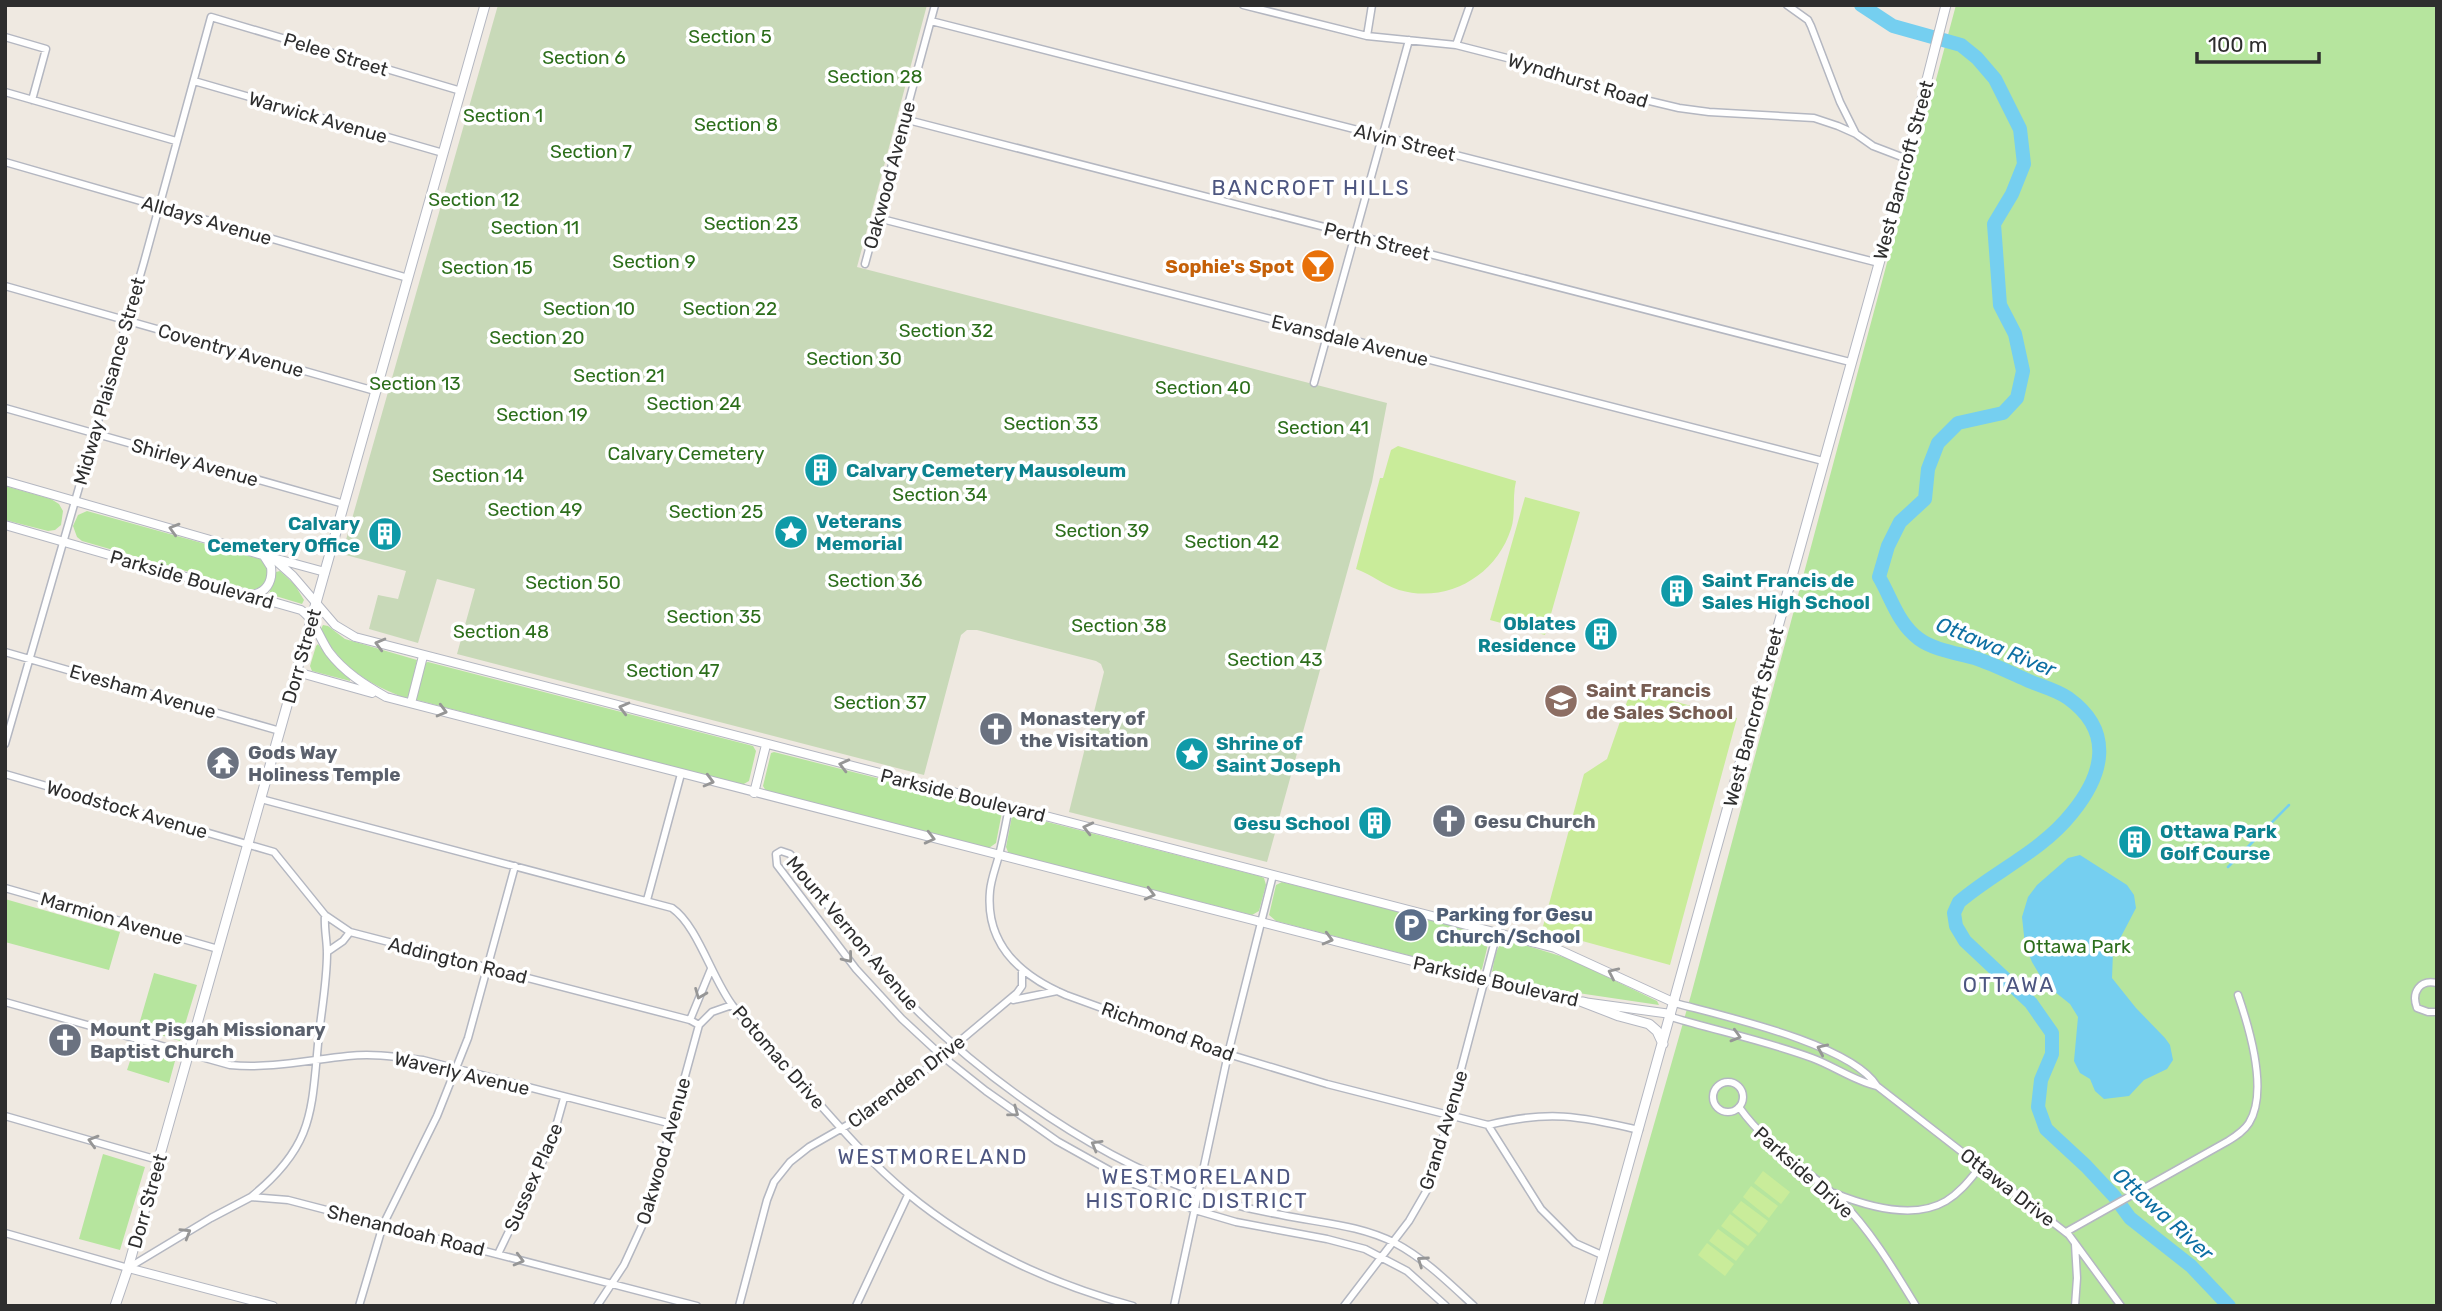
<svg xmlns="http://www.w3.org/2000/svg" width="2442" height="1311" font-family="Rubik,sans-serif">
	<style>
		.green { fill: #b6e59e }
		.cemetery { fill: #c8d9b8 }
		.pitch { fill: #c9ec9a }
		.water { fill: #75cff0 }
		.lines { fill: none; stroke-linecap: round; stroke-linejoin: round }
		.stream { stroke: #75cff0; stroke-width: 2.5 }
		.river { stroke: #75cff0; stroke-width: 14 }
		.minor-casing { stroke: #b4b7c1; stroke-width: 9 }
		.tertiary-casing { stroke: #b4b7c1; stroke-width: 10 }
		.secondary-casing { stroke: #b4b7c1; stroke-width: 11 }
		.minor { stroke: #fff; stroke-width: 6 }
		.tertiary { stroke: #fff; stroke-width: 8 }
		.secondary { stroke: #fff; stroke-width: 9 }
		.oneway { stroke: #969696 }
		.labels { text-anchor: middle; stroke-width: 7; stroke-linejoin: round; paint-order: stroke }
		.park-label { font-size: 19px; fill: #2c6e1b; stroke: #fff }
		.street-label { font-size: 19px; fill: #2e2e2e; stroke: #fff }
		.food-label { font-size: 19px; font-weight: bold; fill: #c56008; stroke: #fff; text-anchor: end }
		.culture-label { font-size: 19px; font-weight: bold; fill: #0d838f; stroke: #fff; text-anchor: start }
		.education-label { font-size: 19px; font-weight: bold; fill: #785e54; stroke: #fff; text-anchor: start }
		.worship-label { font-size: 19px; font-weight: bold; fill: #5b616d; stroke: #fff; text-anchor: start }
		.service-label { font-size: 19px; font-weight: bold; fill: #4e5e75; stroke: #fff; text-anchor: start }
		.neighbourhood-label { font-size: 21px; letter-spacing: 2px; fill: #4d5680; stroke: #fff }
		.water-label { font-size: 21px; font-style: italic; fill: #0d6fa3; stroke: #fff }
	</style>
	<rect width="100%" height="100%" fill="#efe9e1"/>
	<!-- green -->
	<path class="green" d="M 1956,5 L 2437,5 L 2437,1306 L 1602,1306 L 1691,995 Z
		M 5,486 L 51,499 L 59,504 L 63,511 L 61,525 L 55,530 L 48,531 L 5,520 Z
		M 87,511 L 260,559 C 275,571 267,592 248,589 L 82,541 L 77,537 L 73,526 L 78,515 Z
		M 280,571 L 295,585 L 304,600 L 302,604 L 269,594 L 276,572 Z
		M 323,625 L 328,626 L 345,639 L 417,660 L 409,696 L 406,698 C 371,686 337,665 321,629 Z
		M 318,644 L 329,659 L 350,679 L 350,681 L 312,671 L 310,666 L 316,646 Z
		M 428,662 L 753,746 L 756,751 L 749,781 L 742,785 L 417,700 L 416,696 L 424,663 Z
		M 774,752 L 999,809 L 1002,812 L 996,843 L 989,848 L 766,791 L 763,786 L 771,753 Z
		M 1016,814 L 1259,876 L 1264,878 L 1266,885 L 1259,911 L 1252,915 L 1012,854 L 1008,852 L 1006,847 L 1012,816 Z
		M 1282,882 L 1482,933 L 1489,940 L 1482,969 L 1477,973 L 1276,921 L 1269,915 L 1276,885 Z
		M 5,899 L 120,932 L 109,970 L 5,942 Z
		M 1509,940 L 1570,959 L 1657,1001 L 1659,1005 L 1524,985 L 1497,978 L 1492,972 C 1495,960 1495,942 1509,940 Z
		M 154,973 L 197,985 L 180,1041 L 138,1028 Z
		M 134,1049 L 175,1061 L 169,1083 L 127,1070 Z
		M 103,1154 L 145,1167 L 120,1250 L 79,1239 Z"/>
	<!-- cemetery -->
	<path class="cemetery" d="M 498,5 L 927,5 L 857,267 L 1387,403 L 1372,482 L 1267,862 L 1069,812 L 1104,672 L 1101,664 L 1096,661 L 977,630 L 967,630 L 961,635 L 924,775 L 457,654 L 475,589 L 437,579 L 418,643 L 369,629 L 378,595 L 398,599 L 406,571 L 342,554 Z"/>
	<!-- pitch -->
	<path class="pitch" d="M 1398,446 L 1516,481 C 1512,497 1516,514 1511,529 C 1496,576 1447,604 1399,590 C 1383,585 1371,574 1356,569 L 1380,478 L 1383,478 L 1391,450 Z
		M 1525,497 L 1580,512 L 1545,635 L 1490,620 Z
		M 1631,690 L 1737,718 L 1670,965 L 1542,930 L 1584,774 L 1607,759 Z
		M 1763,1171 L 1790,1192 L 1781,1204 L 1754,1183 Z
		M 1751,1186 L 1778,1206 L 1769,1218 L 1743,1197 Z
		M 1741,1201 L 1768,1221 L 1759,1233 L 1732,1212 Z
		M 1730,1214 L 1757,1235 L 1748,1246 L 1721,1226 Z
		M 1718,1229 L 1745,1249 L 1736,1261 L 1709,1241 Z
		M 1707,1243 L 1734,1264 L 1725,1276 L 1698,1255 Z"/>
	<!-- water -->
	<path class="water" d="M 2080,855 L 2127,885 L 2134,895 L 2136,908 L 2113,952 L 2112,978 L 2136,1008 L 2165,1038 L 2170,1045 L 2173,1060 L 2167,1069 L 2144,1080 L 2129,1096 L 2104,1099 L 2095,1091 L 2090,1079 L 2080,1073 L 2074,1061 L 2078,1017 L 2070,1004 L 2045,984 L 2032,962 L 2025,945 L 2022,917 L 2028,897 L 2037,885 L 2068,858 Z"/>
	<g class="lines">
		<!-- stream -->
		<path class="stream" d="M 2228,867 L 2289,805"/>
		<!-- river -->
		<path class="river" d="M 1861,5 L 1893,26 L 1961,45 L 1977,58 L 1995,79 L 2020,129 L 2024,164 L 2012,194 L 1994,224 L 2000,305 L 2015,334 L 2023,371 L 2017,398 L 2003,413 L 1958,423 L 1938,443 L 1928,469 L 1925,499 L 1900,522 L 1888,546 L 1879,577 C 1891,597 1898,624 1919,639 C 1934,650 1957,653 1975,658 C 1993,664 2011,673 2029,681 C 2041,686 2057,690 2068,698 C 2114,731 2104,774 2072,813 C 2041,852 1995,871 1959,902 L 1954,913 L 1956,926 L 1965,941 L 2031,1003 L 2052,1033 L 2052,1054 L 2041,1080 L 2038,1107 L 2046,1129 L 2086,1166 L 2114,1196 L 2130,1218 L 2191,1266 L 2229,1306"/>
		<!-- minor casing -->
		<g class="minor-casing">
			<path id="minor" d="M 1243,5 L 1367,36 L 1456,45 L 1511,59 L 1599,89 L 1679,108 L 1709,112 L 1814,118 L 1838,126 L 1856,134 L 1873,146 L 1907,159
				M 1787,5 L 1808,20 L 1811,26 L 1840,102 L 1856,134
				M 931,21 L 1879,263
				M 1367,36 L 1372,5
				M 5,37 L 46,49 L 32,100
				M 1456,45 L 1470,5
				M 194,81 L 443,153
				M 5,92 L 176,141
				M 904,119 L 1850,362
				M 5,162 L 408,278
				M 878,218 L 1823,461
				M 865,264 L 935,5
				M 5,286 L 375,391
				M 1314,383 L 1409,40
				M 5,408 L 344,504
				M 5,652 L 280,731
				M 5,744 L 144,262 L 211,17 L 461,91
				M 5,774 L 274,852 L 325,915 L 350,932 L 690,1020 L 699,1025
				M 261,799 L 672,908 C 698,926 712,979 733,1006 C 753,1033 778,1057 800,1082 C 834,1120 867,1160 907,1193 C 972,1247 1052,1284 1133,1306
				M 1009,807 C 1006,823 1003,839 999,855 C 996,867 991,879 990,891 C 985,945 1021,976 1066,995 L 1228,1054 L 1327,1084 L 1488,1125 L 1541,1209 L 1575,1243 L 1602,1255
				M 5,888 L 218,949
				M 647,900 L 681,774
				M 327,952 L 343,941 L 350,932
				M 2437,983 C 2420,979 2411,992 2417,1008 L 2428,1012 L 2437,1012
				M 1013,1000 L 1057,991
				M 5,1002 L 230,1065 C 270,1069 309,1060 348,1056 C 373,1053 398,1057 423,1060 L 672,1124
				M 1675,1003 C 1723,1016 1851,1044 1877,1086
				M 1671,1017 C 1718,1031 1766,1041 1812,1058 C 1834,1066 1854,1081 1877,1086 L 2069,1235 L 2121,1306
				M 690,1020 L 711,969
				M1713 1097a15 15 0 1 1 30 0a15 15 0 1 1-30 0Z
				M 1739,1107 C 1769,1149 1806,1167 1841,1201 C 1871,1231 1894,1270 1916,1306
				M 5,1116 L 158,1160
				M 1488,1125 C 1548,1110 1580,1116 1639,1130
				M 1834,1193 C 1866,1206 1914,1220 1946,1201 C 1961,1192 1971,1178 1981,1166
				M 251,1197 C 316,1144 311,1110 319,1034 C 322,1007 327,980 327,953 C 327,940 324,928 325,915
				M 2066,1232 L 2228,1141 C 2236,1136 2244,1131 2249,1123 C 2269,1091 2249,1027 2238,995
				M 5,1233 L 128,1268 L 211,1218 L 251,1197 L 288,1200 L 697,1306
				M 498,1254 L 551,1144 L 564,1098
				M 359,1306 L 383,1225 L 437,1116 L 468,1038 L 515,866
				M 597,1306 L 624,1265 L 647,1215 L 699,1025 L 712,1012 L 732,1005
				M 739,1306 L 767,1200 L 774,1182 L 790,1162 L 809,1147 L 872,1111 L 899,1092 L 1017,993 L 1022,986 L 1022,972
				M 856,1306 L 908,1195
				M 1174,1306 L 1228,1054 L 1273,875
				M 1344,1306 L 1409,1221 L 1431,1183 L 1497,933
				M 1446,1306 L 1407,1271 L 1365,1249 L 1327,1239 L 1236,1222 L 1195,1210 L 1134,1184 L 1057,1141 L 986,1091 L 942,1056 L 902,1019 L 856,969 L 777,865 L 776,854 L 781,851 L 790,854 C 820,895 850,938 884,976 C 964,1065 1082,1151 1195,1192 C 1223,1203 1253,1210 1282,1215 C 1320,1223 1360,1225 1395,1243 C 1425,1259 1449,1283 1474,1306
				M 2075,1306 L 2077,1278 L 2075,1244"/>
		</g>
		<!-- tertiary casing -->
		<g class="tertiary-casing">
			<path id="tertiary" d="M 5,481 L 273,558 L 293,576 L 335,625 L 355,637 L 1555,948 L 1675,1003
				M 5,525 L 301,610 C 314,619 320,639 329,652 C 344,672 365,685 386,697 L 1525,990 L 1583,1002 L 1671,1014
				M 277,559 L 325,572
				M 251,595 C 266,593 273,582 271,567 L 264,556
				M 297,672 L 372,693
				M 411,703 L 423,656
				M 754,793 L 766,745
				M 128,1268 L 273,1306"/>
		</g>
		<!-- secondary casing -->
		<g class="secondary-casing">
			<path id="secondary" d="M 1583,1002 L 1619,1016 L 1649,1024 L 1657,1031 L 1663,1044
				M 115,1306 L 128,1268 L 485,5
				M 1589,1306 L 1892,217 L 1946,5"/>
		</g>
		<!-- minor -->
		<use href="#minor" class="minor"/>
		<!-- tertiary -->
		<use href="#tertiary" class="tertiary"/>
		<!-- secondary -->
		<use href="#secondary" class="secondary"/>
	</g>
	<!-- one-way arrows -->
	<defs><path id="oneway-chevron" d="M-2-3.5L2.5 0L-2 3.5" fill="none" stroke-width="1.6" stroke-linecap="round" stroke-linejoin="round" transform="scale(1.75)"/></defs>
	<g class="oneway">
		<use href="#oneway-chevron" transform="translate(174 529) rotate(-164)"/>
		<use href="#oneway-chevron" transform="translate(380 644) rotate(-165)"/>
		<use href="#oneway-chevron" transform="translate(624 708) rotate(-165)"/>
		<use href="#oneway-chevron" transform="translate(442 711) rotate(15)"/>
		<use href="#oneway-chevron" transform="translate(844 765) rotate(-166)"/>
		<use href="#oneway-chevron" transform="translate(709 781) rotate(15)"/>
		<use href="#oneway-chevron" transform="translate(1088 828) rotate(-166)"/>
		<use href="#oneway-chevron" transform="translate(930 838) rotate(14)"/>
		<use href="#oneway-chevron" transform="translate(1150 894) rotate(14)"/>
		<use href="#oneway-chevron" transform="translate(1328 939) rotate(15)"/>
		<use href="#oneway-chevron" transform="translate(848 958) rotate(51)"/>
		<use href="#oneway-chevron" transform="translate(1613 973) rotate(-155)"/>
		<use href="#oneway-chevron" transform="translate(700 994) rotate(112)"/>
		<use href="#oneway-chevron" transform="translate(1736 1036) rotate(16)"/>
		<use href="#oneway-chevron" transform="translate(1822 1049) rotate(-156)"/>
		<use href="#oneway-chevron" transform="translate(1014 1112) rotate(36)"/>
		<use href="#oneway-chevron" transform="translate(93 1141) rotate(-164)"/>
		<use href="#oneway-chevron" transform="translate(1096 1145) rotate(-150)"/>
		<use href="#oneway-chevron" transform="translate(186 1233) rotate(-31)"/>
		<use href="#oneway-chevron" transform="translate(519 1260) rotate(15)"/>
		<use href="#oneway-chevron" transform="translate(1422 1261) rotate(-145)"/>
	</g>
	<!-- icons -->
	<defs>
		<g id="bar-disc" transform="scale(1.75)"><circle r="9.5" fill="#e8710a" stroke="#fff"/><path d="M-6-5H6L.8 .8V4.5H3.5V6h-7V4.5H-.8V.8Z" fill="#fff"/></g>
		<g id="building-disc" transform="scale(1.75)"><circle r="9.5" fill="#0f9aa8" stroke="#fff"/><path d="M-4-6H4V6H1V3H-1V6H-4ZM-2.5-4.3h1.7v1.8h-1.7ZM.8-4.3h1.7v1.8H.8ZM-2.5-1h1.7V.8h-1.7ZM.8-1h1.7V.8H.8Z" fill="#fff"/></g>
		<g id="sight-disc" transform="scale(1.75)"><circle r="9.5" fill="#0f9aa8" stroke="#fff"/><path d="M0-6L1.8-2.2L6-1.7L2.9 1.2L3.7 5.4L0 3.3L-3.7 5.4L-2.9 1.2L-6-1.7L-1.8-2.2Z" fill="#fff"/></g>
		<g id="school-disc" transform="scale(1.75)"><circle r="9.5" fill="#8d6e63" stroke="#fff"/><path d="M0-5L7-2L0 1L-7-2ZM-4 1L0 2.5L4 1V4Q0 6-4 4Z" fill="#fff"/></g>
		<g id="church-disc" transform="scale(1.75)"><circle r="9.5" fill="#6b7280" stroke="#fff"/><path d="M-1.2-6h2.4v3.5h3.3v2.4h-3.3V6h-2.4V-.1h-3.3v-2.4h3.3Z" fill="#fff"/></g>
		<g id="temple-disc" transform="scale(1.75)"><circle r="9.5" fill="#6b7280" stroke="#fff"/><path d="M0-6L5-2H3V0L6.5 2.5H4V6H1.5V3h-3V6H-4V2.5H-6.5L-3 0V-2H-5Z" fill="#fff"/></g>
		<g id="parking-disc" transform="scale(1.75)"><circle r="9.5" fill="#5c6f8a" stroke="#fff"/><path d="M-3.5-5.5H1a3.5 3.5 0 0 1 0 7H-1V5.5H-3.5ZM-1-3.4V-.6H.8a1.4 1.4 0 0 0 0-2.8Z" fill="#fff"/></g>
	</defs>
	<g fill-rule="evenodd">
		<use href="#bar-disc" x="1318" y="266"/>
		<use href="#building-disc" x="821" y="470"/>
		<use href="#sight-disc" x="791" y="532"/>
		<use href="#building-disc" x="385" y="534"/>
		<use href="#building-disc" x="1677" y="591"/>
		<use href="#building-disc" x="1601" y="634"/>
		<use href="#school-disc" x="1561" y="701"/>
		<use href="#church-disc" x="996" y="729"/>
		<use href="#sight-disc" x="1192" y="754"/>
		<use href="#temple-disc" x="223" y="763"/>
		<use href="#church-disc" x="1449" y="821"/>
		<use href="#building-disc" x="1375" y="823"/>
		<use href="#building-disc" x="2135" y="842"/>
		<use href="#parking-disc" x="1411" y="925"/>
		<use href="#church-disc" x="65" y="1040"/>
	</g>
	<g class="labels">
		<!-- park labels -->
		<g class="park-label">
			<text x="730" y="43">Section 5</text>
			<text x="584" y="64">Section 6</text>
			<text x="875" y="83">Section 28</text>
			<text x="503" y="122">Section 1</text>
			<text x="736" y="131">Section 8</text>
			<text x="591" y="158">Section 7</text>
			<text x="474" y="206">Section 12</text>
			<text x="751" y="230">Section 23</text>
			<text x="535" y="234">Section 11</text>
			<text x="654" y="268">Section 9</text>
			<text x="487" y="274">Section 15</text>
			<text x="589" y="315">Section 10</text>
			<text x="730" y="315">Section 22</text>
			<text x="946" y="337">Section 32</text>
			<text x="537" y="344">Section 20</text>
			<text x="854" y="365">Section 30</text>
			<text x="619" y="382">Section 21</text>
			<text x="415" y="390">Section 13</text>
			<text x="1203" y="394">Section 40</text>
			<text x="694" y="410">Section 24</text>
			<text x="542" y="421">Section 19</text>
			<text x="1051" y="430">Section 33</text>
			<text x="1323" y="434">Section 41</text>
			<text x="686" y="460">Calvary Cemetery</text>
			<text x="478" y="482">Section 14</text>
			<text x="940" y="501">Section 34</text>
			<text x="535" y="516">Section 49</text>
			<text x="716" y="518">Section 25</text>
			<text x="1102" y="537">Section 39</text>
			<text x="1232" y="548">Section 42</text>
			<text x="875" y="587">Section 36</text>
			<text x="573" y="589">Section 50</text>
			<text x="714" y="623">Section 35</text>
			<text x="1119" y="632">Section 38</text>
			<text x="501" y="638">Section 48</text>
			<text x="1275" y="666">Section 43</text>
			<text x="673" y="677">Section 47</text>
			<text x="880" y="709">Section 37</text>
			<text x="2077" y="953">Ottawa Park</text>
		</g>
		<!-- street labels -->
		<g class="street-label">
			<text transform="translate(336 54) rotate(17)" y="7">Pelee Street</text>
			<text transform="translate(1578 80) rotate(17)" y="7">Wyndhurst Road</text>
			<text transform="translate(318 117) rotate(16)" y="7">Warwick Avenue</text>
			<text transform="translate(1405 142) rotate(14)" y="7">Alvin Street</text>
			<text transform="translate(1903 170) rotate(-75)" y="7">West Bancroft Street</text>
			<text transform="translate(889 175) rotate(-75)" y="7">Oakwood Avenue</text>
			<text transform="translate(207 220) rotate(16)" y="7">Alldays Avenue</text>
			<text transform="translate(1377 241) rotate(14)" y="7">Perth Street</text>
			<text transform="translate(1350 340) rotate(14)" y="7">Evansdale Avenue</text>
			<text transform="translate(231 350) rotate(16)" y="7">Coventry Avenue</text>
			<text transform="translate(109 381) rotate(-74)" y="7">Midway Plaisance Street</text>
			<text transform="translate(195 462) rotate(16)" y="7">Shirley Avenue</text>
			<text transform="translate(192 579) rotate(16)" y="7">Parkside Boulevard</text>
			<text transform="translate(301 656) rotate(-74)" y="7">Dorr Street</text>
			<text transform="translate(143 691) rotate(16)" y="7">Evesham Avenue</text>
			<text transform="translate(1753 717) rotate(-75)" y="7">West Bancroft Street</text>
			<text transform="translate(963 795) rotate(14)" y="7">Parkside Boulevard</text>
			<text transform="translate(127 809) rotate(16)" y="7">Woodstock Avenue</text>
			<text transform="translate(112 918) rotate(16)" y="7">Marmion Avenue</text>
			<text transform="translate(853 933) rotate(50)" y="7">Mount Vernon Avenue</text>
			<text transform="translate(458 960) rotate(14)" y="7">Addington Road</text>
			<text transform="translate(1496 981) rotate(13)" y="7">Parkside Boulevard</text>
			<text transform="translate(1168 1031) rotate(20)" y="7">Richmond Road</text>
			<text transform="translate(779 1057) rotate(49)" y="7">Potomac Drive</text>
			<text transform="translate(462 1073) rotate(13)" y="7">Waverly Avenue</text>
			<text transform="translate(906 1081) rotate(-37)" y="7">Clarenden Drive</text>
			<text transform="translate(1443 1130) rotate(-73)" y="7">Grand Avenue</text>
			<text transform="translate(663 1151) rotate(-74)" y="7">Oakwood Avenue</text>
			<text transform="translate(1804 1172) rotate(42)" y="7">Parkside Drive</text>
			<text transform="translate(533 1177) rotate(-66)" y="7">Sussex Place</text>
			<text transform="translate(2008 1187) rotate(38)" y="7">Ottawa Drive</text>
			<text transform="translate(147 1201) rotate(-74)" y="7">Dorr Street</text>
			<text transform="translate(406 1230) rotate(14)" y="7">Shenandoah Road</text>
		</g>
		<!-- food labels -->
		<g class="food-label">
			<text x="1294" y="273">Sophie's Spot</text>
		</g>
		<!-- culture labels -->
		<g class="culture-label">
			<text x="846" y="477">Calvary Cemetery Mausoleum</text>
			<text x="816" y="528">Veterans<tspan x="816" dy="22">Memorial</tspan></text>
			<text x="360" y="530" text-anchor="end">Calvary<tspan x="360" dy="22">Cemetery Office</tspan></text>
			<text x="1702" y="587">Saint Francis de<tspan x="1702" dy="22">Sales High School</tspan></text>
			<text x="1576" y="630" text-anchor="end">Oblates<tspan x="1576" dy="22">Residence</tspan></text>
			<text x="1216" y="750">Shrine of<tspan x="1216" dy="22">Saint Joseph</tspan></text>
			<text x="1350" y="830" text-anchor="end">Gesu School</text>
			<text x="2160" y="838">Ottawa Park<tspan x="2160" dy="22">Golf Course</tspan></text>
		</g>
		<!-- education labels -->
		<g class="education-label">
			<text x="1586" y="697">Saint Francis<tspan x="1586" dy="22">de Sales School</tspan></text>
		</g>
		<!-- worship labels -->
		<g class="worship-label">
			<text x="1020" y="725">Monastery of<tspan x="1020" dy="22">the Visitation</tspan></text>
			<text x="248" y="759">Gods Way<tspan x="248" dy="22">Holiness Temple</tspan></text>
			<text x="1474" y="828">Gesu Church</text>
			<text x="90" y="1036">Mount Pisgah Missionary<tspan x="90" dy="22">Baptist Church</tspan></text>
		</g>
		<!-- service labels -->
		<g class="service-label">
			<text x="1436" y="921">Parking for Gesu<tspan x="1436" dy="22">Church/School</tspan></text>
		</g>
		<!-- neighbourhood labels -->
		<g class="neighbourhood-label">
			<text x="1311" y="195">BANCROFT HILLS</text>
			<text x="2009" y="992">OTTAWA</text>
			<text x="933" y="1164">WESTMORELAND</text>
			<text x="1197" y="1184">WESTMORELAND<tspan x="1197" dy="24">HISTORIC DISTRICT</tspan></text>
		</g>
		<!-- water labels -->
		<g class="water-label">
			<text transform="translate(1996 647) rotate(22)" y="7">Ottawa River</text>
			<text transform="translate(2163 1214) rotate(42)" y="7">Ottawa River</text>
		</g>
	</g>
	<!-- border -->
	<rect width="2442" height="1311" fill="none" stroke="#2e2e2e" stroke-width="14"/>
	<!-- scale -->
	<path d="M2197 52v10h122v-10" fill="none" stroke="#2e2e2e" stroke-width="3.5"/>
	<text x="2208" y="52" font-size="21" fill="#2e2e2e" stroke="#ffffff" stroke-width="5" paint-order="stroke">100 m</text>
</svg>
